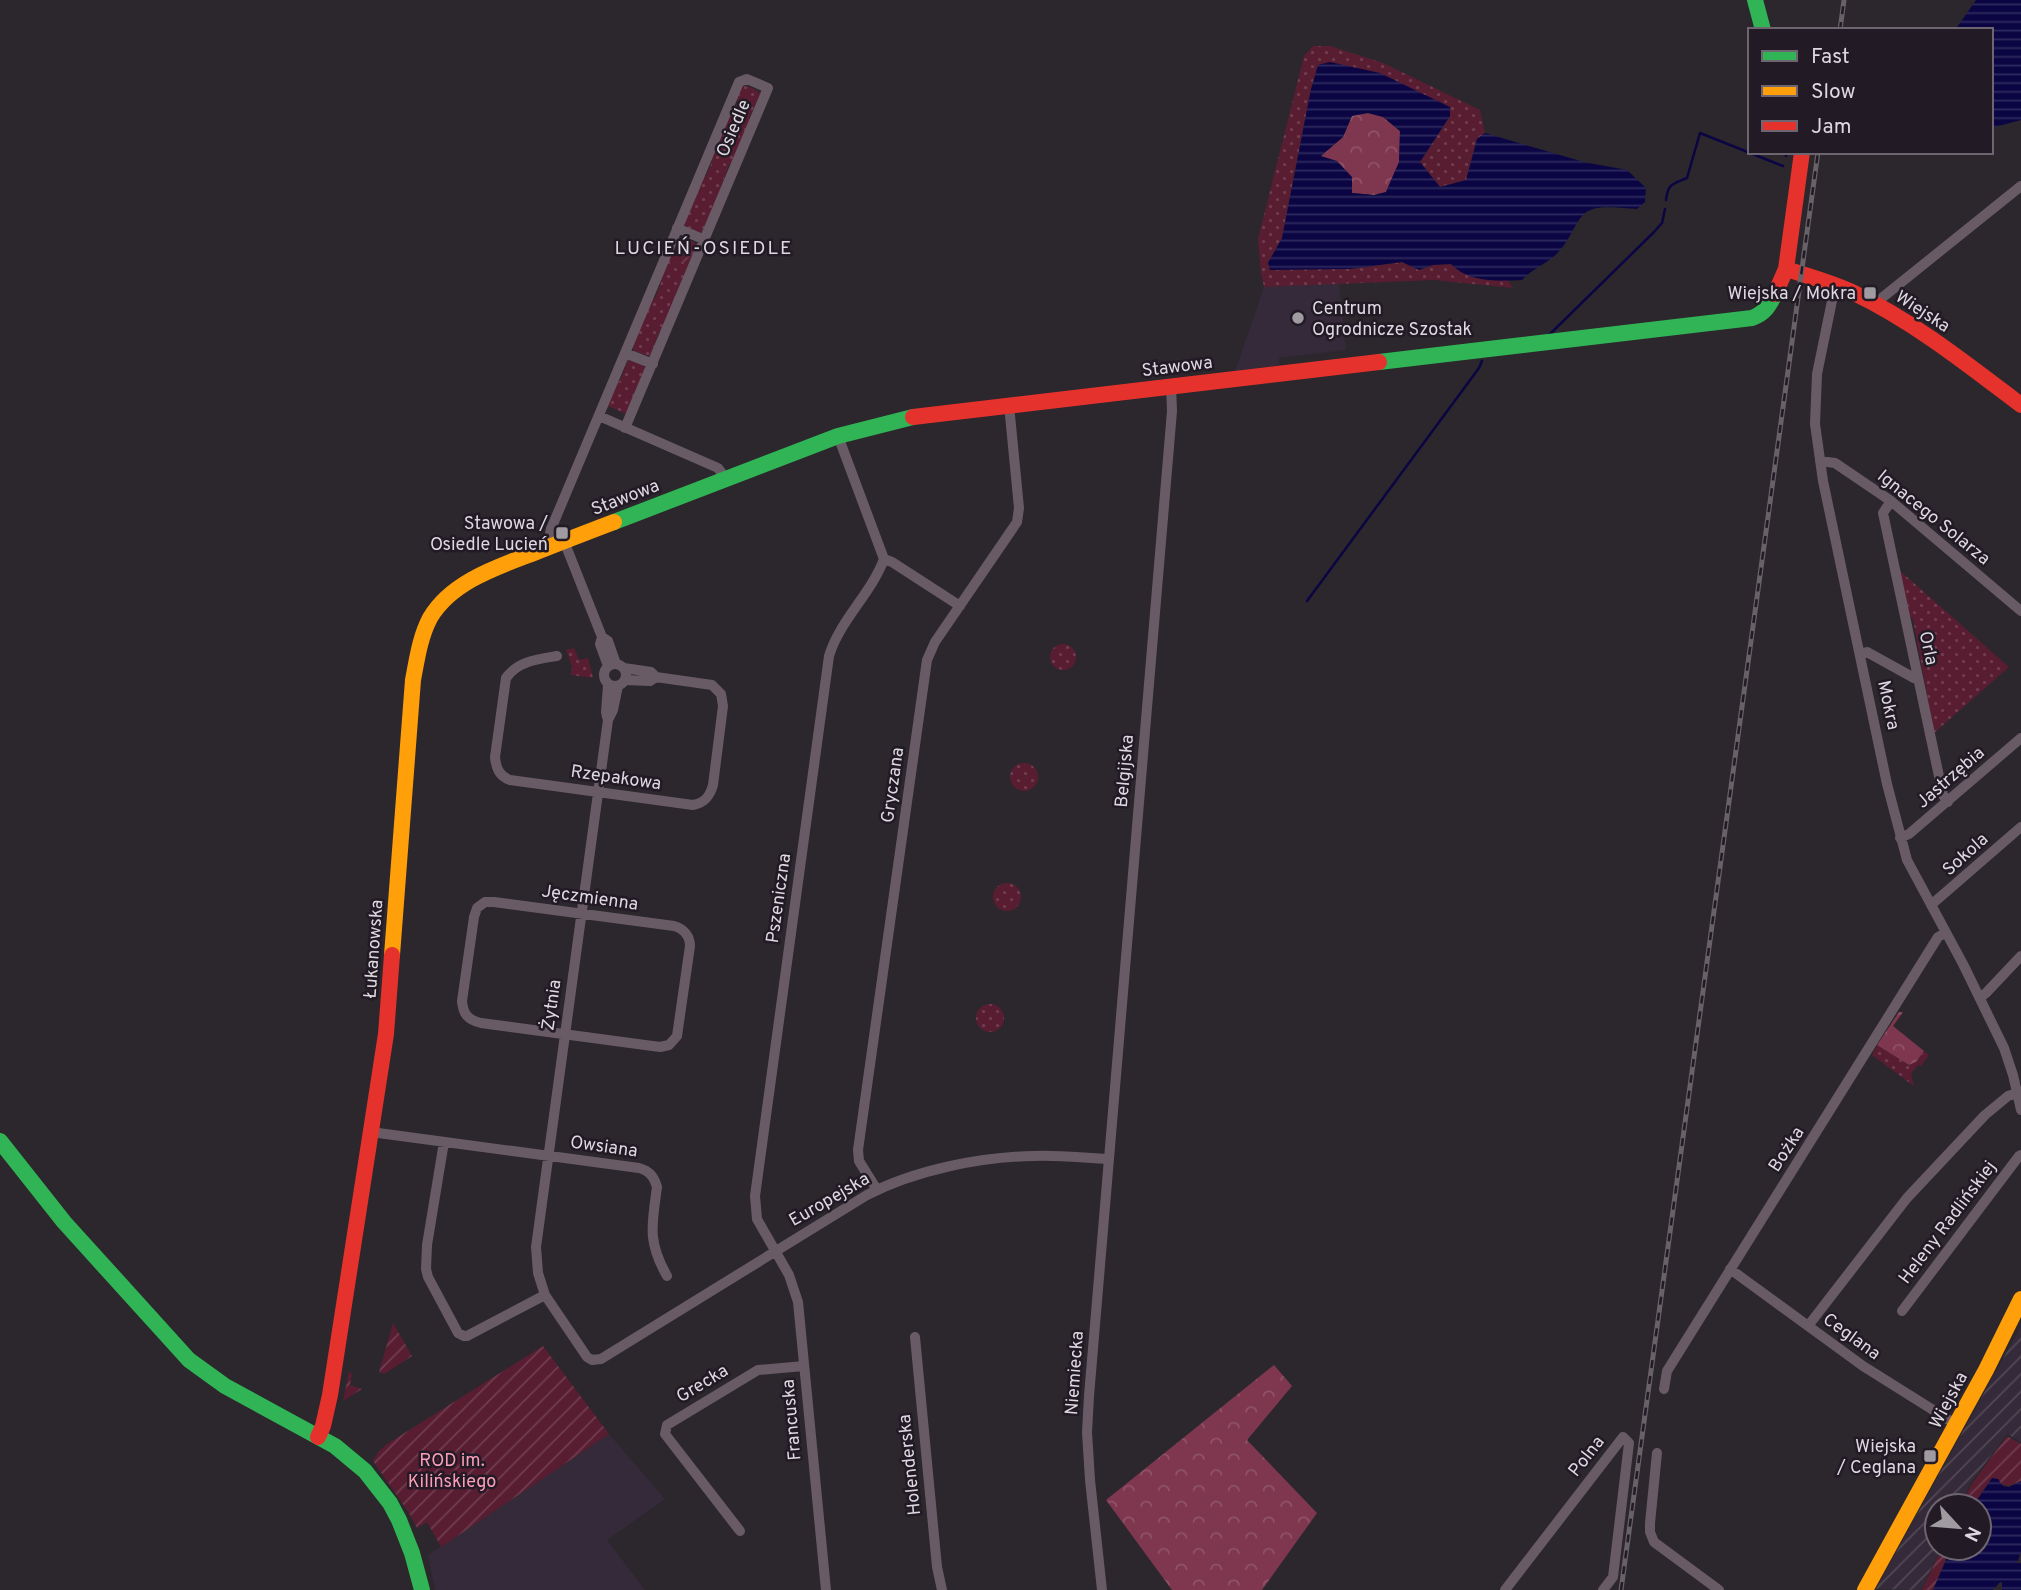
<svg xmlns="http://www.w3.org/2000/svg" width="2021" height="1590" font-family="Overpass,sans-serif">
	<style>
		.built { fill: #352a39 }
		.industrial { fill: url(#industrial-furrows) }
		.grass { fill: url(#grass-dots) }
		.forest { fill: url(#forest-crowns) }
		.garden { fill: url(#garden-furrows) }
		.water { fill: url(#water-rules); fill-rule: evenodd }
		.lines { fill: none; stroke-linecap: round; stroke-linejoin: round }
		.stream { stroke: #0b0643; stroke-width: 2.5 }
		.street { stroke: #695b65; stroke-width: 10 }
		.fast { stroke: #30b455; stroke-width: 16 }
		.slow { stroke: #ff9f0a; stroke-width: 16 }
		.jam { stroke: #e5322d; stroke-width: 16 }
		.rail-casing { stroke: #696168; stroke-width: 5 }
		.rail { stroke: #221a25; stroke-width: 2.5; stroke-dasharray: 8; stroke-linecap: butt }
		.poi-dot { fill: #9f9ba1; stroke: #221a25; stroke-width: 2.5 }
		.labels { text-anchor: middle; stroke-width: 5; stroke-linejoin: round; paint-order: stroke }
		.street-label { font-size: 18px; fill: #ded9e0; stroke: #221a25 }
		.poi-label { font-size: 18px; fill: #ded9e0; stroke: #221a25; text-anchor: end }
		.park-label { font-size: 18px; fill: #fc9eb7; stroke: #221a25 }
		.neighbourhood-label { font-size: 19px; letter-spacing: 2px; fill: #ded9e0; stroke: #221a25 }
	</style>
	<defs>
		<pattern id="industrial-furrows" width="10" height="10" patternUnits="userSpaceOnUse" patternTransform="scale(1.75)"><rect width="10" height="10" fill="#352a39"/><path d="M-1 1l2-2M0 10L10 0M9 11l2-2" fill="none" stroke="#524855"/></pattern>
		<pattern id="grass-dots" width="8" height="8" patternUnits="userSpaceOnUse" patternTransform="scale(1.75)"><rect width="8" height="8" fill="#591d32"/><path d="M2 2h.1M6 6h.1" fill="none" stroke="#703d4f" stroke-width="1.8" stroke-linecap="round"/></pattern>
		<pattern id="forest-crowns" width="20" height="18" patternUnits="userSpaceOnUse" patternTransform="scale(1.75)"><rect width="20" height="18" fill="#7e374e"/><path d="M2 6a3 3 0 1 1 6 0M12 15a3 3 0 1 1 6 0" fill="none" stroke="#905367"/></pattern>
		<pattern id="garden-furrows" width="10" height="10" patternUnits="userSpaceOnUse" patternTransform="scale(1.75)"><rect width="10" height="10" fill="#591d32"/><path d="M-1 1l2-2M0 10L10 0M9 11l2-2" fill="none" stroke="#703d4f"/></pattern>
		<pattern id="water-rules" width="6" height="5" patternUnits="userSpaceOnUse" patternTransform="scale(1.75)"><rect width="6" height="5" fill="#0b0643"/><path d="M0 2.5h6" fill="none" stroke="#2e2a5e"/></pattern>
	</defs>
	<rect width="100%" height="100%" fill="#2b272c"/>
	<!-- built -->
	<path class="built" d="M 1339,283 L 1346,350 L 1279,358 L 1279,365 L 1235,371 L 1264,287 Z
		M 609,1434 L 665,1499 L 607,1540 L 645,1590 L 435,1590 L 428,1555 Z"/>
	<!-- industrial -->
	<path class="industrial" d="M 2021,1326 L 2021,1442 L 2007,1434 L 1970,1484 L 1960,1506 L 1937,1506 L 1937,1548 L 1941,1548 L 1921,1590 L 1876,1589 Z"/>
	<!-- grass -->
	<path class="grass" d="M 1313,46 L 1330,46 L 1383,63 L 1480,110 L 1485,133 L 1477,139 L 1466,180 L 1440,187 L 1420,162 L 1450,116 L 1319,65 L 1311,89 L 1282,238 L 1268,263 L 1270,269 L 1350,269 L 1402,262 L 1419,270 L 1433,265 L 1451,264 C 1466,279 1488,281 1508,280 L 1513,288 L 1434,280 L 1264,287 L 1261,273 L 1258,239 L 1304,56 Z
		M 743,86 C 749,86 757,89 761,95 L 760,102 L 756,103 L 749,118 L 751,122 L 734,163 L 729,165 L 720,189 L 722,193 L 701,233 L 686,227 L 684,223 L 702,178 L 706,176 L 712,162 L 710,157 L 727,118 L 732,115 L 738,101 L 736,96 Z
		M 681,237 L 694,242 L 697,245 L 675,296 L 677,300 L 664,330 L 659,332 L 654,346 L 655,350 L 650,356 L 634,351 L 632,344 L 650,300 L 655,298 L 661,283 L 659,278 L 669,255 L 674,253 Z
		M 628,360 L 642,365 L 645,368 L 626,414 L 608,406 L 615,383 L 620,381 Z
		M 1899,570 L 2009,667 L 1934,733 L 1913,619 L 1909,615 Z
		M1050 657a13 13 0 1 1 26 0a13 13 0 1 1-26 0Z
		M 574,648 L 579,660 L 588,658 L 593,678 L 571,675 L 572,666 L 566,650 Z
		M1010 777a14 14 0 1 1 28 0a14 14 0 1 1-28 0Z
		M993 897a14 14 0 1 1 28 0a14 14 0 1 1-28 0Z
		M976 1018a14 14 0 1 1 28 0a14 14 0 1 1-28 0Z
		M 1877,1045 L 1909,1065 L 1916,1062 L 1924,1051 L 1929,1055 L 1921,1066 L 1918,1065 L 1911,1074 L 1914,1086 L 1872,1055 Z"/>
	<!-- forest -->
	<path class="forest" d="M 1368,113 L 1383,117 L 1400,131 L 1399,162 L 1386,192 L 1374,195 L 1352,193 L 1320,156 L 1343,137 L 1352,115 Z
		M 1899,1012 L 1903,1012 L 1893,1026 L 1924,1051 L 1916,1062 L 1909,1065 L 1877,1045 Z
		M 1274,1365 L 1292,1386 L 1247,1440 L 1317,1513 L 1262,1590 L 1172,1590 L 1106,1500 Z"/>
	<!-- garden -->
	<path class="garden" d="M 684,241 L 690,245 L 694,251 L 690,261 L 683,263 L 676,261 L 674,258 L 681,242 Z
		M 393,1323 L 412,1356 L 384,1374 L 379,1372 Z
		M 543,1346 L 609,1434 L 441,1547 L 427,1522 L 417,1528 L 409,1513 L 373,1461 L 378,1452 L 387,1444 Z
		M 349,1371 L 352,1374 L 350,1385 L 362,1389 L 343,1401 Z
		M 2007,1436 L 2021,1444 L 2021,1481 C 2006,1488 2005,1487 1992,1478 L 1973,1506 L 1961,1506 L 1971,1485 Z
		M 1942,1548 L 1951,1548 L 1933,1590 L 1922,1590 Z"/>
	<!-- water -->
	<path class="water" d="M 1976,0 L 2021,0 L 2021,120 L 1991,128 L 1991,30 L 1955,30 Z
		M 1330,62 L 1380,73 L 1450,107 L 1450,116 L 1420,162 L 1440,187 L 1466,180 L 1477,139 L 1485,133 L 1584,162 L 1627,170 L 1646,188 L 1645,202 L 1637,209 C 1622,209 1596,203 1584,214 C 1576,221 1569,241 1560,250 C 1550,263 1533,268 1522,280 C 1498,281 1469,283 1451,264 L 1433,265 L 1419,270 L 1402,262 L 1350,269 L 1270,270 L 1268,263 L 1282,238 L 1311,89 L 1318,65 ZM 1368,113 L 1383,117 L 1400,131 L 1399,162 L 1386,192 L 1374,195 L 1352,193 L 1352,177 L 1337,161 L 1321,156 L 1343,137 L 1352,116 Z
		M 1992,1478 L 1998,1479 L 2003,1486 L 2009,1487 L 2021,1481 L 2021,1552 L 2017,1563 L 2021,1563 L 2021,1590 L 2002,1590 L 2002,1582 L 1999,1583 L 1993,1590 L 1933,1590 L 1951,1548 L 1979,1548 L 1979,1506 L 1973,1506 Z"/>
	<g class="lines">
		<!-- stream -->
		<path class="stream" d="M 1786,156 L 1786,152
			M 1666,200 C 1668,183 1673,184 1687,178 L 1700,133 L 1783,166
			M 1548,336 L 1654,232 L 1662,223 L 1665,209
			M 1307,601 L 1479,368 L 1482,361"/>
		<!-- street -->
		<path class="street" d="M 677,228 L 705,240
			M 1838,285 L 1833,296 L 1817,374 L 1815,424 L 1823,481 L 1887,784 L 1907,860 L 1963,964 L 2004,1048 L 2013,1075 L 2021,1110
			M 1878,305 L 1883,297 L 2021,186
			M 625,353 L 653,364
			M 599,416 L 718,468 L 726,479
			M 838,436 L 884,559 L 892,562 L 960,606
			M 1820,461 L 1835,463 L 1891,501 L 2021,611
			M 1891,501 L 1883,513 L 1943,795 L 1948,802
			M 564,541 L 602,637 L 608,641 L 616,664
			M 553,545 L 550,534 L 551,529 L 739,82 L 747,79 L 768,88 L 625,428
			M 602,637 L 600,644 L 608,666
			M 1860,654 L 1867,652 L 1914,678 L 1917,678
			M 557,656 C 538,659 518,661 506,678 L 495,757 C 496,768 499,776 510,780 L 693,805 C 705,803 710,796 713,785 L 723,706 L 721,694 L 712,685 L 656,677 L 651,672 L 624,668
			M604 675a11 11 0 1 1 22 0a11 11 0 1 1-22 0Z
			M 625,680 L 650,681 L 656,677
			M 618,686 L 613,710 L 608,720 L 536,1247 L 538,1273 L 545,1295 L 587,1357 L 592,1360 L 601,1359 L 867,1195 C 915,1170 980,1157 1034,1156 C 1059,1155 1084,1158 1109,1159
			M 607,717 L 606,712 L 608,685
			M 1900,838 L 1909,834 L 2021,738
			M 485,902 L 494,902 L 674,926 C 684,929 690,936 690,946 L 677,1036 L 669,1045 L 660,1047 L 481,1023 C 468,1020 463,1014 462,1001 L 474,917 L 477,908 Z
			M 1931,905 L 2021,827
			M 1980,998 L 1986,993 L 2021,956
			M 371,1132 L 639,1168 C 650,1171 654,1177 657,1187 C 652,1225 647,1241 667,1276
			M 444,1142 L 427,1245 L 426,1269 L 428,1277 L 458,1333 L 464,1336 L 467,1336 L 545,1295
			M 877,1190 L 859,1161 L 858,1150 L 927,660 L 935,642 L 1017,522 L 1019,508 L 1009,405
			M 1730,1269 L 1863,1366 L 1957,1425
			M 1902,1311 L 2019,1156 L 2021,1155
			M 1808,1326 L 1907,1198 L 1985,1115 L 2008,1096 L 2017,1093
			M 915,1337 L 937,1567 L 942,1590
			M 1664,1389 L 1667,1371 L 1938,937 L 1945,933
			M 1657,1453 L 1650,1523 L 1650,1532 L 1654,1542 L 1719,1590
			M 740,1531 L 665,1434 L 667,1425 L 758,1370 L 804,1366
			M 826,1590 L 798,1302 L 789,1275 L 757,1219 L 755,1196 L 829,656 C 840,620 871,594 884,559
			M 1102,1590 L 1090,1480 L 1087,1432 L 1089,1396 L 1172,411 L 1171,386
			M 1505,1590 L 1623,1437 L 1629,1443 L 1613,1577 L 1603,1590"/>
		<!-- fast -->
		<path class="fast" d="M 1755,0 L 1763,30
			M 1379,362 L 1752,318 C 1765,313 1769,306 1775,294
			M 614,522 L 838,436 L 913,417
			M 0,1141 L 64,1222 L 189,1360 L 225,1386 L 335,1446 L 365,1471 L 390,1503 L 399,1520 L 412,1553 L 422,1590"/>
		<!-- slow -->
		<path class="slow" d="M 392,955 L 413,680 C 417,659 420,637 430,618 C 453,579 504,565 544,549 C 567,540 590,531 614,522
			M 1865,1590 L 1986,1370 L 2021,1299"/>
		<!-- jam -->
		<path class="jam" d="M 1786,269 C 1808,276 1830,282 1852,292 C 1913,321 1967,364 2021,405
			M 1775,294 L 1786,269 L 1802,152
			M 913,417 L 1379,362
			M 318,1437 L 323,1426 L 330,1395 L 386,1034 L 392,955"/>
		<!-- rail casing -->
		<g class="rail-casing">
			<path id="rail" d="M 1840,30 L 1844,0
				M 1621,1590 L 1818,152"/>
		</g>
		<!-- rail -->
		<use href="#rail" class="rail"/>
	</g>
	<!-- markers -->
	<g class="poi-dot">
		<rect x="1863" y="286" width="14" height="14" rx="3.5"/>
		<circle cx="1298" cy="318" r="7"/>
		<rect x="555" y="526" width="14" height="14" rx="3.5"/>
		<rect x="1923" y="1449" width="14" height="14" rx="3.5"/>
	</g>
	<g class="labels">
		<!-- street labels -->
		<g class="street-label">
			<text transform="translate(733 128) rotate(-67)" y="6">Osiedle</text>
			<text transform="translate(1923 311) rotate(33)" y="6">Wiejska</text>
			<text transform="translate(1177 366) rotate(-7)" y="6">Stawowa</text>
			<text transform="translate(625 497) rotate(-21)" y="6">Stawowa</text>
			<text transform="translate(1934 517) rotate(39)" y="6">Ignacego Solarza</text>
			<text transform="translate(1929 648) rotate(78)" y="6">Orla</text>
			<text transform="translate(1889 705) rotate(78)" y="6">Mokra</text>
			<text transform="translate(1124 771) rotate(-85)" y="6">Belgijska</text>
			<text transform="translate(616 777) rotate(8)" y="6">Rzepakowa</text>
			<text transform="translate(1950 777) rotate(-41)" y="6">Jastrzębia</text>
			<text transform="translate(892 785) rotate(-82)" y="6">Gryczana</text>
			<text transform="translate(1965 854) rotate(-42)" y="6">Sokola</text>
			<text transform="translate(590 897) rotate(8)" y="6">Jęczmienna</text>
			<text transform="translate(778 898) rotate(-82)" y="6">Pszeniczna</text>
			<text transform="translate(373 949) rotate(-86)" y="6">Łukanowska</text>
			<text transform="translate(551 1005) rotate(-82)" y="6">Żytnia</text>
			<text transform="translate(604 1146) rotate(8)" y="6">Owsiana</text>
			<text transform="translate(1786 1149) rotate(-57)" y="6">Bożka</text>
			<text transform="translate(829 1199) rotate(-30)" y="6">Europejska</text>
			<text transform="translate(1947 1222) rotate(-53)" y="6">Heleny Radlińskiej</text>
			<text transform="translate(1852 1336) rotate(36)" y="6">Ceglana</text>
			<text transform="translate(1074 1373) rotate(-86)" y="6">Niemiecka</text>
			<text transform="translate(702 1383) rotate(-31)" y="6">Grecka</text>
			<text transform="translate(1948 1400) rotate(-62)" y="6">Wiejska</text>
			<text transform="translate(791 1420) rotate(-95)" y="6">Francuska</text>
			<text transform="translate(1586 1456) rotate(-52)" y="6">Polna</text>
			<text transform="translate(909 1465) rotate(-96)" y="6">Holenderska</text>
		</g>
		<!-- poi labels -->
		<g class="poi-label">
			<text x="1856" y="299">Wiejska / Mokra</text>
			<text x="1312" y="314" text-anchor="start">Centrum<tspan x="1312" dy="21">Ogrodnicze Szostak</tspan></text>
			<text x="548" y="529">Stawowa /<tspan x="548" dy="21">Osiedle Lucień</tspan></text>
			<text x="1916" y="1452">Wiejska<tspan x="1916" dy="21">/ Ceglana</tspan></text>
		</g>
		<!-- park labels -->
		<g class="park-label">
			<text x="452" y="1466">ROD im.<tspan x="452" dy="21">Kilińskiego</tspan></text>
		</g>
		<!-- neighbourhood labels -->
		<g class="neighbourhood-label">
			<text x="704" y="254">LUCIEŃ-OSIEDLE</text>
		</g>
	</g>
	<!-- legend -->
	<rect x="1748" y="28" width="245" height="126" fill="#221a25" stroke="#6d6670" stroke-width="2"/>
	<rect x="1762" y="51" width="35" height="10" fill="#30b455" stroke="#6d6670" stroke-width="2"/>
	<text x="1811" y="63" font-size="21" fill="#ded9e0">Fast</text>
	<rect x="1762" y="86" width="35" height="10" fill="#ff9f0a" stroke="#6d6670" stroke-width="2"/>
	<text x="1811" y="98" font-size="21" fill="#ded9e0">Slow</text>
	<rect x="1762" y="121" width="35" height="10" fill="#e5322d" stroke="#6d6670" stroke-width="2"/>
	<text x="1811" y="133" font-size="21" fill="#ded9e0">Jam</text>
	<!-- north arrow -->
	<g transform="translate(1958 1527) rotate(116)"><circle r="33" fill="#221a25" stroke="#6d6670" stroke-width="2"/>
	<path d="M0-5L12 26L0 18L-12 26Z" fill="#9f9ba1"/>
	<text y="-10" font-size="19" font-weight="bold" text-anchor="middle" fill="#ded9e0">N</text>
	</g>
</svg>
